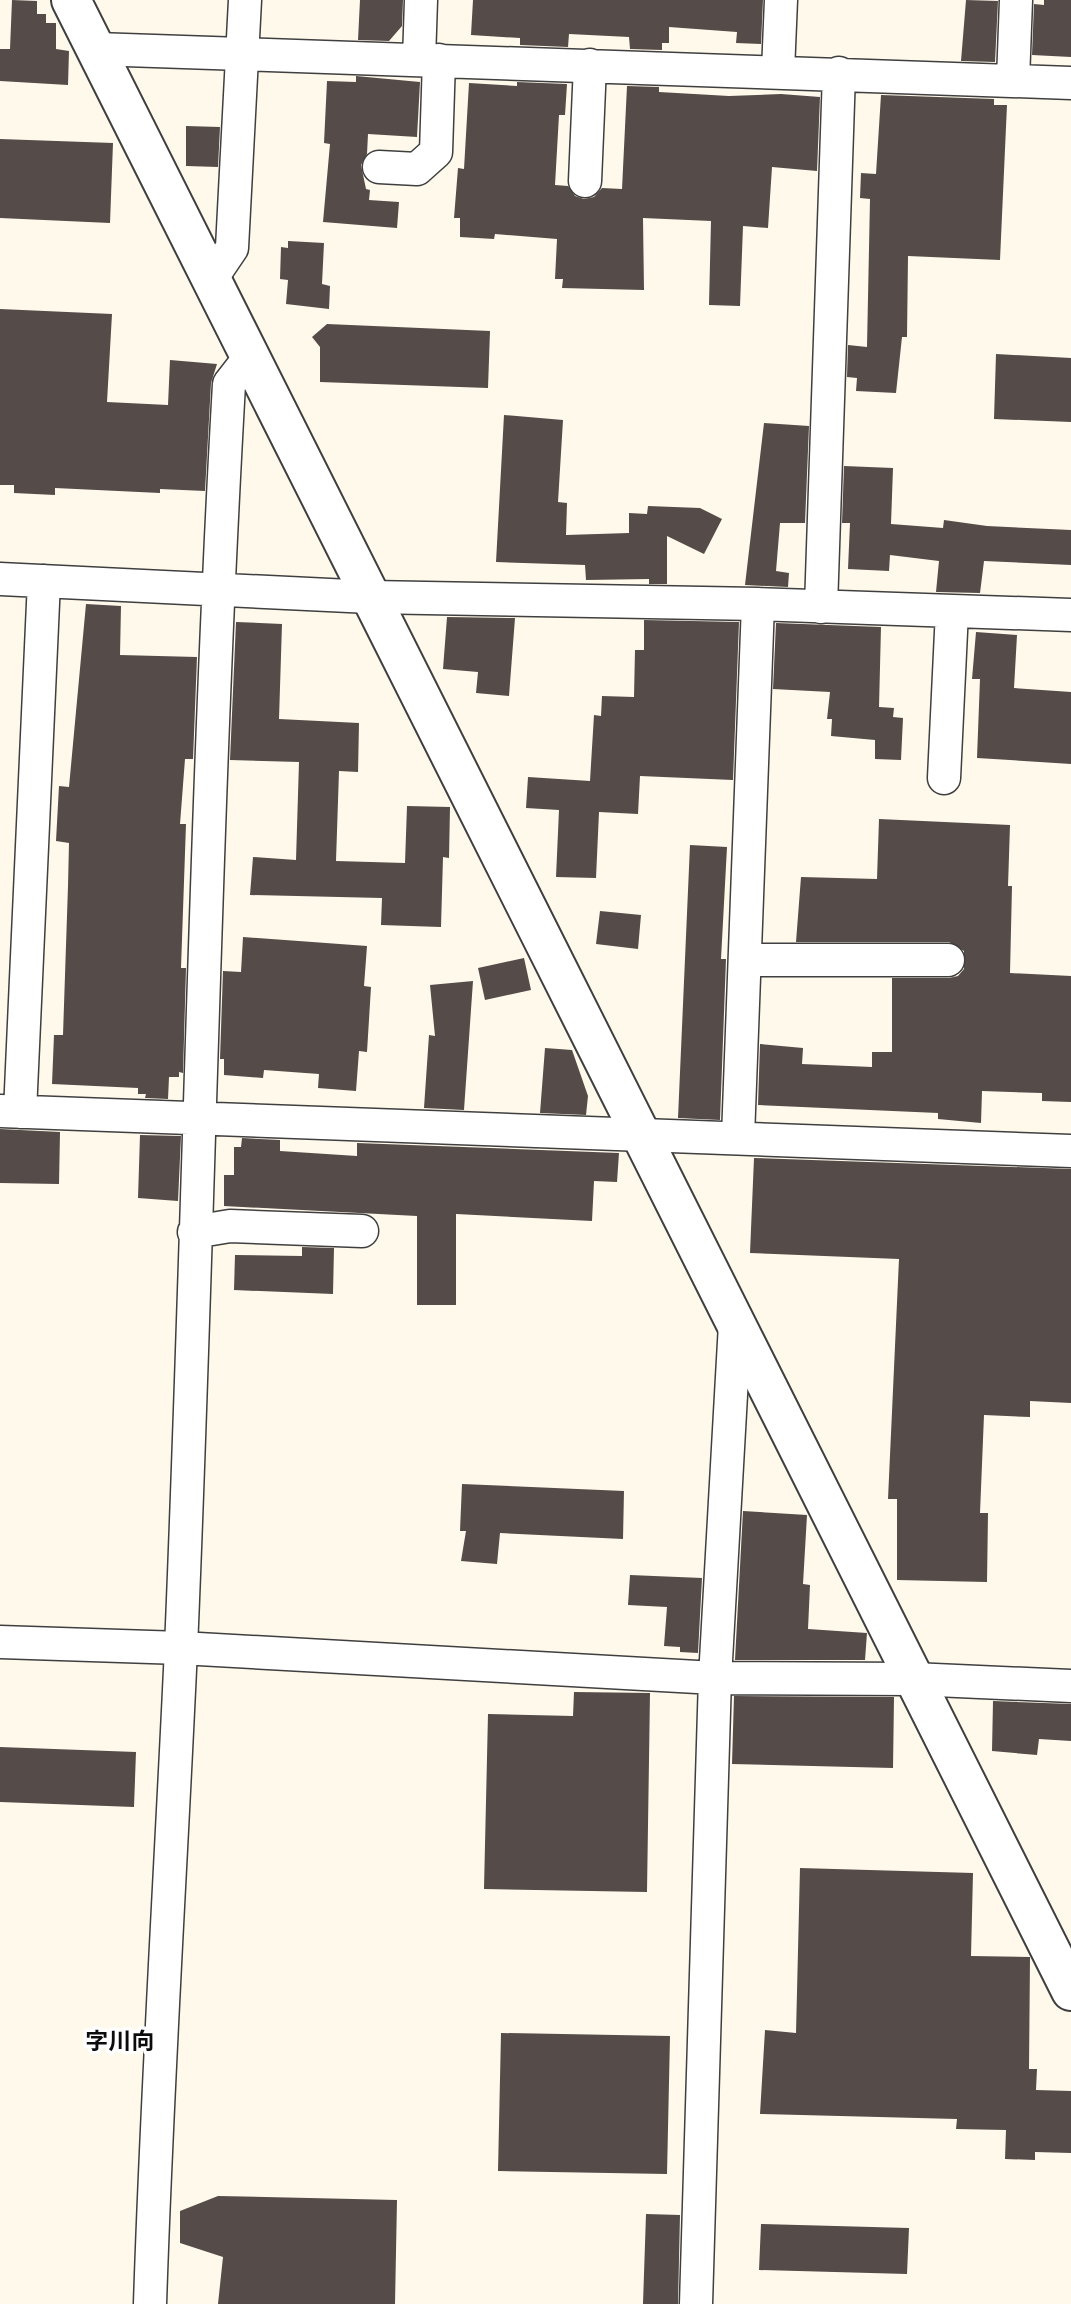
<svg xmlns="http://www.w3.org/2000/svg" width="1071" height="2304" font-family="Georgia,'Noto Sans JP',serif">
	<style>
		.building { fill: #554b48 }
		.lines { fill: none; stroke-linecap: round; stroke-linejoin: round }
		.minor-casing { stroke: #3f3f3f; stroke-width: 35 }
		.tertiary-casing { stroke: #3f3f3f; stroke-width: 42 }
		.minor { stroke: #fff; stroke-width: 32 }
		.tertiary { stroke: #fff; stroke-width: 38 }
		.labels { text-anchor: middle; stroke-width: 7; stroke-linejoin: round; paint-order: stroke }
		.quarter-label { font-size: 23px; font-weight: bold; fill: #0c0c0c; stroke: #fff }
	</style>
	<rect width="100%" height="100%" fill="#fff9eb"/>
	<!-- building -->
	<path class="building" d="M 12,0 L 37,1 L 37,14 L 46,14 L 46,23 L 56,23 L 56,49 L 69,51 L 68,85 L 0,81 L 0,49 L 10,49 Z
		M 360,0 L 403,0 L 402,26 L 389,41 L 358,40 Z
		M 473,0 L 763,0 L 761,44 L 736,43 L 737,32 L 669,27 L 669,43 L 662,43 L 662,50 L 630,49 L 629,37 L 569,34 L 568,47 L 520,45 L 520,38 L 471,35 Z
		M 966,0 L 998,1 L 995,62 L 961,61 Z
		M 1044,0 L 1071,0 L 1071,57 L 1032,55 L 1034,4 L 1044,5 Z
		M 356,76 L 420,82 L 417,137 L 368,134 L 367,154 L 361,165 L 366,189 L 370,190 L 369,200 L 399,202 L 397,228 L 323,222 L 330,144 L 324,143 L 327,81 L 356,82 Z
		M 517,82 L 567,84 L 565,115 L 559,115 L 555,185 L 568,186 L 575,196 L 584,199 L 594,197 L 602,188 L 622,189 L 627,86 L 659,87 L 659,92 L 729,96 L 781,94 L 820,97 L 817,171 L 772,167 L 768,228 L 743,226 L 740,306 L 709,305 L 711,221 L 643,218 L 644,290 L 562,288 L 563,279 L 555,279 L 557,239 L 495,234 L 494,239 L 460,237 L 460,218 L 454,218 L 458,168 L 464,169 L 469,83 L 517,86 Z
		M 881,95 L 994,99 L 994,105 L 1007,105 L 1000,260 L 908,256 L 907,337 L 902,337 L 896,393 L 856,391 L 857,378 L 847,377 L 848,345 L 867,347 L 870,199 L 860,198 L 861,173 L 876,174 Z
		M 186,126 L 220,127 L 218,167 L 186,166 Z
		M 0,139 L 113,143 L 110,223 L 0,218 Z
		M 288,241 L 324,243 L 322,284 L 330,286 L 329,309 L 286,304 L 288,280 L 280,279 L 281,247 L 288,248 Z
		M 0,309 L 112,314 L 107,402 L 168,405 L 170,360 L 217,364 L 211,383 L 205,491 L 160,489 L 160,493 L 55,488 L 55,495 L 14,493 L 14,485 L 0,485 Z
		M 327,324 L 490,331 L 488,388 L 320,382 L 320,347 L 312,337 Z
		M 996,354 L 1071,358 L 1071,422 L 994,419 Z
		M 504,415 L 563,420 L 558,502 L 567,503 L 566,535 L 629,533 L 629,513 L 647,514 L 648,506 L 700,508 L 722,519 L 704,554 L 667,536 L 667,584 L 649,584 L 649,579 L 586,580 L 585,565 L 496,562 Z
		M 764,423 L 809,426 L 805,523 L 780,523 L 776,571 L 789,573 L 788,587 L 745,585 Z
		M 844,466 L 893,468 L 891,524 L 943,528 L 944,520 L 987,526 L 1071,530 L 1071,565 L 984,561 L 980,593 L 936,592 L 939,561 L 890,555 L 889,571 L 848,569 L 850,523 L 842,523 Z
		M 86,604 L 121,606 L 120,655 L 197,657 L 193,759 L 185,759 L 180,824 L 186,824 L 181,968 L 186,968 L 183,1073 L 179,1072 L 179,1077 L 169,1077 L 168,1099 L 145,1098 L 146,1094 L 138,1094 L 138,1088 L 52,1084 L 54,1035 L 63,1035 L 68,886 L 69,843 L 56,841 L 59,786 L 69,787 Z
		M 447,617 L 515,618 L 509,696 L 476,693 L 478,672 L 443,669 Z
		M 644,620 L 739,622 L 733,780 L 640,776 L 638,814 L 599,812 L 596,878 L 556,877 L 559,810 L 526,808 L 528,777 L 590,781 L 594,715 L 601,716 L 602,696 L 634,697 L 635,650 L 644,650 Z
		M 236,622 L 282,624 L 279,719 L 359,723 L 358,772 L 339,771 L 336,861 L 405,863 L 407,806 L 450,807 L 449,858 L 443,857 L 441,927 L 381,925 L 382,898 L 250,895 L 253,857 L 296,860 L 299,762 L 230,760 Z
		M 776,623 L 881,627 L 879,707 L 894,708 L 893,717 L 903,718 L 901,760 L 875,759 L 875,740 L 831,736 L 832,719 L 827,719 L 830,692 L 773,689 Z
		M 976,632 L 1017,635 L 1014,688 L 1071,692 L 1071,764 L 977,758 L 980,679 L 972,679 Z
		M 879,819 L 1010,825 L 1008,886 L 1012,886 L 1010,973 L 1071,976 L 1071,1102 L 1042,1101 L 1042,1093 L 982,1091 L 981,1123 L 938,1119 L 938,1113 L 758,1105 L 760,1044 L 803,1048 L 802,1064 L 872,1067 L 872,1052 L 892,1052 L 892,978 L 949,978 L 958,976 L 964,969 L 964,951 L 949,942 L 796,942 L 801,877 L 877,879 Z
		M 690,845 L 727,847 L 721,959 L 726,959 L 720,1120 L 678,1118 Z
		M 600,911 L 641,915 L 638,949 L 596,944 Z
		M 243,937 L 367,946 L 364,986 L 371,987 L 367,1052 L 359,1051 L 356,1091 L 318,1088 L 319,1074 L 264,1070 L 263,1078 L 224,1075 L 224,1059 L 220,1059 L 223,971 L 241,972 Z
		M 524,958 L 531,990 L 485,1000 L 478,968 Z
		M 473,981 L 464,1110 L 424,1108 L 429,1035 L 435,1036 L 430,985 Z
		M 545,1048 L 572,1050 L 588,1096 L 586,1115 L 540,1113 Z
		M 0,1129 L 60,1132 L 59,1184 L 0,1183 Z
		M 140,1135 L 181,1136 L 178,1201 L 138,1198 Z
		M 242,1138 L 280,1140 L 280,1151 L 357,1156 L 357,1143 L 619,1153 L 617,1182 L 594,1181 L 592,1221 L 456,1214 L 456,1305 L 417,1305 L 417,1216 L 224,1206 L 224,1175 L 234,1175 L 234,1147 L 241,1147 Z
		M 754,1158 L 1071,1169 L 1071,1403 L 1030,1401 L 1030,1417 L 984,1415 L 980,1513 L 988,1513 L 987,1582 L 897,1580 L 897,1499 L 888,1499 L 899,1259 L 750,1253 Z
		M 302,1247 L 334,1248 L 333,1294 L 234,1290 L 235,1255 L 302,1256 Z
		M 462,1484 L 624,1491 L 623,1539 L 500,1533 L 497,1564 L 461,1561 L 466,1531 L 460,1531 Z
		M 743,1511 L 807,1515 L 803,1584 L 810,1585 L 808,1629 L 867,1633 L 865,1660 L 735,1660 Z
		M 630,1575 L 702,1578 L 698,1653 L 680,1652 L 680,1647 L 664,1646 L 667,1607 L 628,1605 Z
		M 574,1692 L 650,1693 L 647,1892 L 484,1889 L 488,1714 L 573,1716 Z
		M 734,1696 L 894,1697 L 893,1768 L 732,1764 Z
		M 993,1701 L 1071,1704 L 1071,1741 L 1039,1739 L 1037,1755 L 992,1751 Z
		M 0,1747 L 136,1752 L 134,1807 L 0,1802 Z
		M 800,1868 L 973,1873 L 971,1956 L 1030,1957 L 1029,2069 L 1037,2069 L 1036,2090 L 1071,2091 L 1071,2153 L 1035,2152 L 1035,2160 L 1005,2159 L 1006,2130 L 956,2129 L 957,2119 L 760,2114 L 765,2030 L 796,2033 Z
		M 501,2033 L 670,2036 L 667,2174 L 498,2171 Z
		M 218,2196 L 397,2200 L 395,2304 L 218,2304 L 223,2257 L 180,2243 L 180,2211 Z
		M 646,2214 L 680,2215 L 678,2304 L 643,2304 Z
		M 761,2224 L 909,2228 L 907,2274 L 759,2270 Z"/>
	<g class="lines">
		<!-- minor casing -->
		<g class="minor-casing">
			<path id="minor" d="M 96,49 L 1071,83
				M 419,60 L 421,0
				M 778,71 L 781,0
				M 1013,80 L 1016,0
				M 379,167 L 417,169 L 436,152 L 439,60
				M 585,181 L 590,65
				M 211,279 L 232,248 L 245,0
				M 0,579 L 370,597 L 758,604 L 1071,615
				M 821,607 L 839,73
				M 944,778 L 952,611
				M 745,960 L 948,960
				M 0,1111 L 1071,1151
				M 20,1112 L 44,581
				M 738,1137 L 758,604
				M 194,1232 L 230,1226 L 362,1231
				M 0,1642 L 181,1648 L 715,1678 L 913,1679 L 1071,1686
				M 150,2304 C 157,2085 171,1867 181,1648 C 199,1227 205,805 229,384 L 250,357
				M 696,2304 L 715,1678 L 735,1324"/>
		</g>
		<!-- tertiary casing -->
		<g class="tertiary-casing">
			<path id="tertiary" d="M 71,0 L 1071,1991"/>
		</g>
		<!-- minor -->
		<use href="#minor" class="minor"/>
		<!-- tertiary -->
		<use href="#tertiary" class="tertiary"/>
	</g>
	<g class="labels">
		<!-- quarter labels -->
		<g class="quarter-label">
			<text x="120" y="2049">字川向</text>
		</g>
	</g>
</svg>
